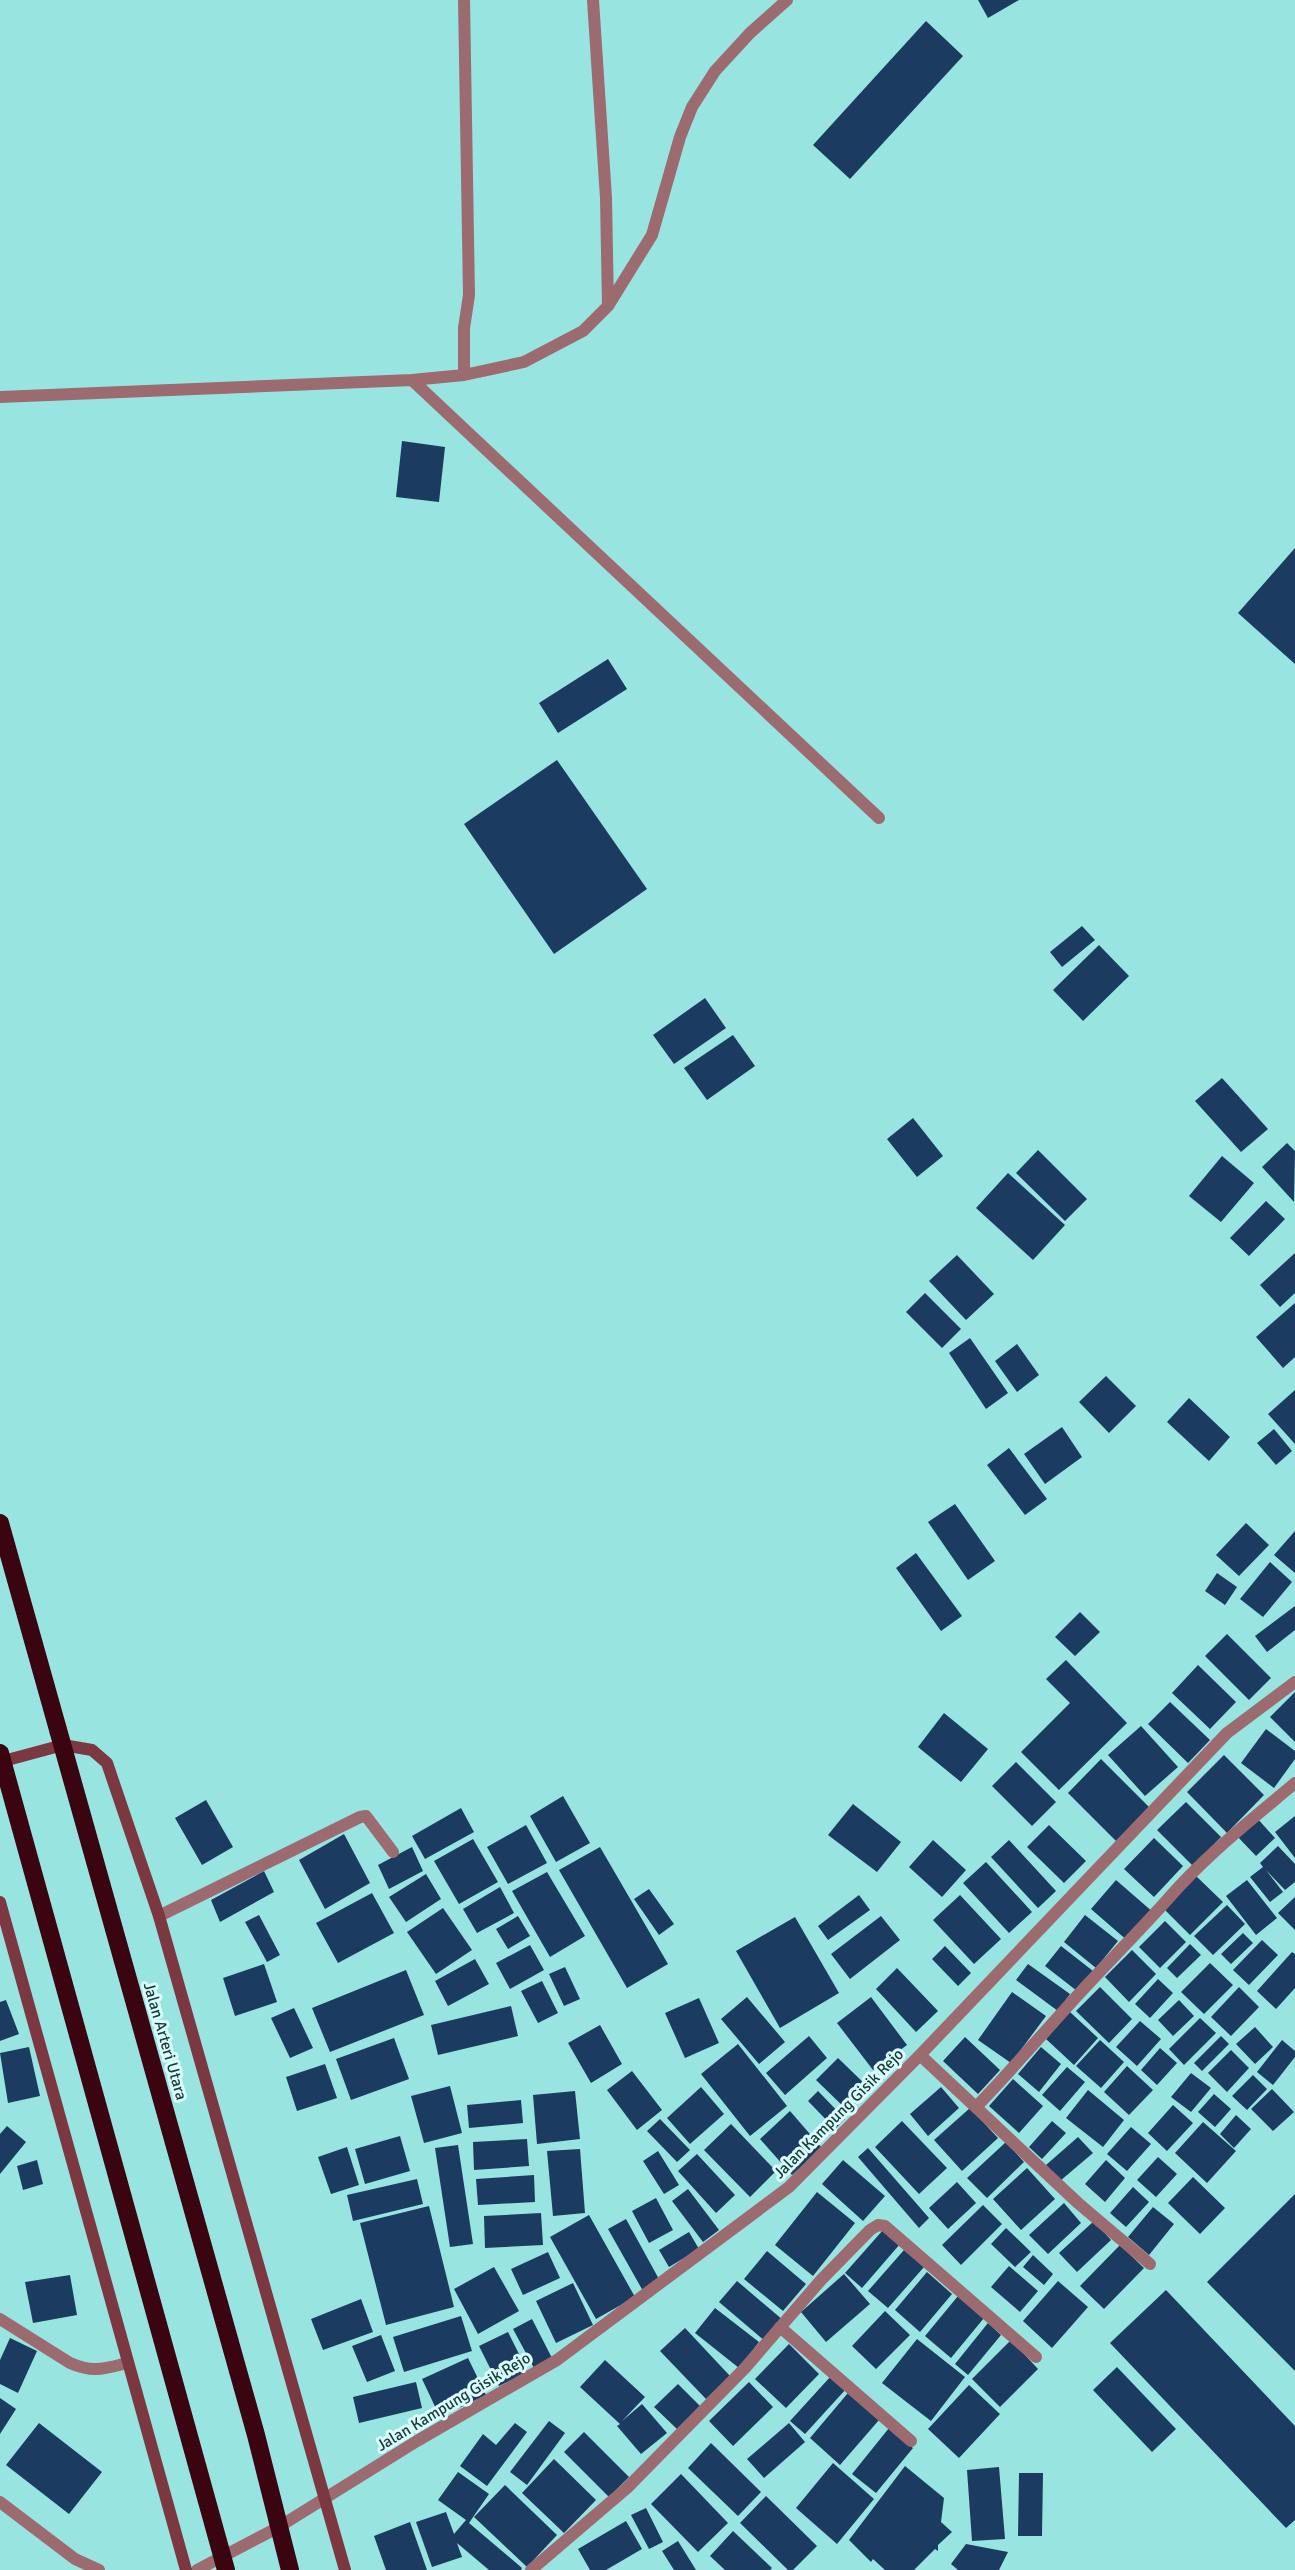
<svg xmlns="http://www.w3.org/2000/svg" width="1295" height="2570" font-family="Signika,sans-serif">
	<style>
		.building { fill: #1b3b60 }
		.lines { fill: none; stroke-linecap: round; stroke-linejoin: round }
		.lane { stroke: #9c6b70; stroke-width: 12 }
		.street { stroke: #9c6b70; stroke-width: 12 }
		.secondary { stroke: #7c3841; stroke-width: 12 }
		.highway { stroke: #3a0411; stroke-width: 18 }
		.labels { text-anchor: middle; stroke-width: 6; stroke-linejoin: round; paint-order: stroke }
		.street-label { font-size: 16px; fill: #1a3a39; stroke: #d9fdfc }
	</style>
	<rect width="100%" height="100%" fill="#98e4e1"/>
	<!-- building -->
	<path class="building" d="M 978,0 L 1019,0 L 988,18 Z
		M 926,21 L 963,56 L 850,179 L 813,145 Z
		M 402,441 L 445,447 L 439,502 L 396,497 Z
		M 1295,548 L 1295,664 L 1238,613 Z
		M 608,659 L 627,689 L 558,733 L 539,703 Z
		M 557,760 L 647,889 L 554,954 L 464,824 Z
		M 1082,926 L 1095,940 L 1062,967 L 1050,952 Z
		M 1099,945 L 1129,976 L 1083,1021 L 1053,990 Z
		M 705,998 L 726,1028 L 674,1064 L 653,1035 Z
		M 733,1035 L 755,1066 L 707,1100 L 684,1068 Z
		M 1222,1078 L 1268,1129 L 1241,1152 L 1195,1101 Z
		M 913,1118 L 943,1156 L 917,1177 L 887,1139 Z
		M 1287,1143 L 1295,1151 L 1294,1202 L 1262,1167 Z
		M 1038,1150 L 1087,1199 L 1065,1221 L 1016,1173 Z
		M 1222,1156 L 1254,1183 L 1221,1222 L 1189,1196 Z
		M 1008,1173 L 1065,1225 L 1033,1260 L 976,1208 Z
		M 1266,1201 L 1285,1219 L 1249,1256 L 1230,1238 Z
		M 1295,1253 L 1295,1293 L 1280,1307 L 1260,1285 Z
		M 957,1255 L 994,1294 L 966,1320 L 929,1281 Z
		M 925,1293 L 961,1329 L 942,1348 L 906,1312 Z
		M 1295,1303 L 1295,1357 L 1283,1368 L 1256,1337 Z
		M 970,1338 L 1008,1393 L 986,1409 L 949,1353 Z
		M 1017,1344 L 1039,1375 L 1017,1392 L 995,1361 Z
		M 1106,1376 L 1136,1406 L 1109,1433 L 1079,1402 Z
		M 1295,1390 L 1295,1444 L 1268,1414 Z
		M 1189,1398 L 1230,1437 L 1209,1461 L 1167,1422 Z
		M 1062,1427 L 1082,1457 L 1045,1484 L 1024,1454 Z
		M 1274,1429 L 1292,1451 L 1276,1465 L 1257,1443 Z
		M 1009,1448 L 1047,1499 L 1025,1515 L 987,1465 Z
		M 955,1504 L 995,1561 L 968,1580 L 928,1522 Z
		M 1246,1523 L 1269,1545 L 1239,1576 L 1216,1555 Z
		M 1295,1531 L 1295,1573 L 1274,1555 Z
		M 916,1553 L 962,1616 L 941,1631 L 896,1568 Z
		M 1270,1562 L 1292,1582 L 1263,1617 L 1240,1599 Z
		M 1217,1573 L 1237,1587 L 1225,1605 L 1205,1591 Z
		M 1295,1606 L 1295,1630 L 1267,1652 L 1255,1636 Z
		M 1080,1612 L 1100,1632 L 1075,1656 L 1055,1637 Z
		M 1227,1634 L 1271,1678 L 1249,1700 L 1205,1656 Z
		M 1066,1660 L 1127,1723 L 1059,1790 L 1021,1752 L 1070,1703 L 1046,1679 Z
		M 1198,1665 L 1236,1702 L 1210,1729 L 1172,1693 Z
		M 1295,1692 L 1295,1742 L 1270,1717 Z
		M 1170,1702 L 1210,1740 L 1188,1763 L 1148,1724 Z
		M 944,1713 L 988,1749 L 961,1782 L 918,1747 Z
		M 1141,1726 L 1178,1767 L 1145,1796 L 1108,1755 Z
		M 1266,1729 L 1295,1751 L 1295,1759 L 1274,1788 L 1241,1763 Z
		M 1224,1755 L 1264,1795 L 1227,1833 L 1187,1792 Z
		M 1101,1759 L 1149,1807 L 1116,1841 L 1068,1793 Z
		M 1016,1762 L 1056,1802 L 1032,1826 L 992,1786 Z
		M 563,1796 L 590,1843 L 556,1862 L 530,1816 Z
		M 206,1800 L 233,1847 L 202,1865 L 175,1818 Z
		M 1186,1802 L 1221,1837 L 1193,1866 L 1157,1830 Z
		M 853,1804 L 901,1842 L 877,1872 L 828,1835 Z
		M 461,1808 L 474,1832 L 425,1859 L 412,1836 Z
		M 1295,1816 L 1295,1858 L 1275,1832 Z
		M 1256,1817 L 1275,1838 L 1256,1856 L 1236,1835 Z
		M 526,1825 L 547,1863 L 508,1884 L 487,1847 Z
		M 1049,1825 L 1086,1861 L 1064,1883 L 1027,1847 Z
		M 344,1834 L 370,1883 L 325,1909 L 299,1860 Z
		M 1154,1838 L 1183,1866 L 1154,1897 L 1124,1869 Z
		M 473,1839 L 498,1882 L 459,1904 L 434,1861 Z
		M 933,1840 L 966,1870 L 942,1897 L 909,1867 Z
		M 1009,1840 L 1056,1891 L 1038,1908 L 991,1857 Z
		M 1278,1846 L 1295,1864 L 1295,1882 L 1285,1890 L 1266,1870 L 1283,1892 L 1270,1902 L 1250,1877 L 1263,1867 L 1260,1863 Z
		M 412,1847 L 423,1871 L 389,1889 L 378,1865 Z
		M 600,1847 L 668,1964 L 627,1988 L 559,1870 Z
		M 986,1862 L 1032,1912 L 1009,1933 L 963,1883 Z
		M 264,1871 L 274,1892 L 220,1922 L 211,1900 Z
		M 547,1872 L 585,1936 L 550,1957 L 512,1891 Z
		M 426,1874 L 441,1899 L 406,1922 L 389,1897 Z
		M 1196,1876 L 1223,1902 L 1190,1935 L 1164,1909 Z
		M 1116,1880 L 1154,1913 L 1129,1942 L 1091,1909 Z
		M 1247,1880 L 1277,1918 L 1256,1935 L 1226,1896 Z
		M 500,1887 L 514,1913 L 477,1933 L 463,1909 Z
		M 649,1889 L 674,1924 L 659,1935 L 634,1899 Z
		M 372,1893 L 394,1933 L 338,1963 L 316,1923 Z
		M 859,1895 L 870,1910 L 828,1940 L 818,1926 Z
		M 960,1895 L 1001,1939 L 974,1964 L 933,1920 Z
		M 1295,1897 L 1295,1930 L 1278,1913 Z
		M 1227,1905 L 1245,1924 L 1213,1955 L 1194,1936 Z
		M 443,1908 L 472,1950 L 436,1974 L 407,1932 Z
		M 259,1915 L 280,1955 L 267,1962 L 245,1922 Z
		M 1085,1915 L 1118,1941 L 1096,1968 L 1064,1942 Z
		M 518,1916 L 530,1936 L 508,1949 L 496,1929 Z
		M 881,1916 L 900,1940 L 850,1979 L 831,1954 Z
		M 795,1917 L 839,1993 L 780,2028 L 736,1951 Z
		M 1165,1921 L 1186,1942 L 1160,1968 L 1139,1947 Z
		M 1243,1933 L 1253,1943 L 1231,1964 L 1221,1954 Z
		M 1262,1940 L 1278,1955 L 1249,1985 L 1233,1970 Z
		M 1190,1944 L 1201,1955 L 1177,1978 L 1167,1968 Z
		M 530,1945 L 544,1970 L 510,1989 L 496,1963 Z
		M 945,1946 L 971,1973 L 958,1986 L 932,1959 Z
		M 1061,1946 L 1093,1971 L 1077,1991 L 1045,1966 Z
		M 1132,1950 L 1156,1974 L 1129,2002 L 1105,1977 Z
		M 1292,1952 L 1295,1954 L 1295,1988 L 1276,2009 L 1257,1991 Z
		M 475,1959 L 489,1984 L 448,2006 L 435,1981 Z
		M 1210,1963 L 1233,1985 L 1204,2014 L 1181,1992 Z
		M 264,1964 L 277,2002 L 235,2016 L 223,1978 Z
		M 1028,1964 L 1070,1994 L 1058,2011 L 1016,1980 Z
		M 565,1967 L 580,1999 L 564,2006 L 549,1974 Z
		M 897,1968 L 938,2011 L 916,2032 L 876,1989 Z
		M 406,1970 L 424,2015 L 330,2052 L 312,2008 Z
		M 1158,1979 L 1173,1993 L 1150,2018 L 1135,2004 Z
		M 542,1981 L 558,2013 L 538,2023 L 521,1991 Z
		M 1100,1987 L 1132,2019 L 1109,2043 L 1076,2011 Z
		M 1239,1987 L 1259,2007 L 1231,2036 L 1211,2017 Z
		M 1012,1992 L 1046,2016 L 1011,2063 L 978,2040 Z
		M 747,1997 L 785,2042 L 759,2064 L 721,2019 Z
		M 871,1997 L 907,2045 L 873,2070 L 837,2023 Z
		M 699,1998 L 719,2043 L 685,2058 L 665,2013 Z
		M 6,2000 L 19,2034 L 0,2041 L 0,2002 Z
		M 1179,2000 L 1194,2016 L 1173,2036 L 1158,2020 Z
		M 511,2006 L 518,2036 L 438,2055 L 431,2025 Z
		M 294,2008 L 313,2048 L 290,2058 L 271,2018 Z
		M 1070,2012 L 1098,2038 L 1074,2065 L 1046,2039 Z
		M 1200,2018 L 1216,2033 L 1184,2065 L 1169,2049 Z
		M 1140,2021 L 1161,2039 L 1137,2066 L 1116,2047 Z
		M 600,2025 L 622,2064 L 591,2083 L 568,2043 Z
		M 1255,2027 L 1273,2047 L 1255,2064 L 1236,2044 Z
		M 809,2036 L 827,2058 L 785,2095 L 766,2073 Z
		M 1221,2036 L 1229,2044 L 1202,2071 L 1194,2063 Z
		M 965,2037 L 1000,2070 L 978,2094 L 943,2061 Z
		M 394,2038 L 409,2079 L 351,2100 L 336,2059 Z
		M 1100,2040 L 1124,2062 L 1101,2088 L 1076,2066 Z
		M 1282,2040 L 1295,2051 L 1295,2057 L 1273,2085 L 1257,2072 Z
		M 738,2044 L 787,2106 L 750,2136 L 701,2074 Z
		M 29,2047 L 40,2096 L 8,2103 L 0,2053 Z
		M 1041,2047 L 1061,2064 L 1039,2092 L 1018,2074 Z
		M 1160,2048 L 1177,2063 L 1157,2085 L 1141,2070 Z
		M 1231,2050 L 1249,2068 L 1227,2092 L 1208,2073 Z
		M 838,2058 L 870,2089 L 848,2111 L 816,2080 Z
		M 325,2064 L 337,2098 L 297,2111 L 286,2077 Z
		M 1127,2066 L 1153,2090 L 1129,2115 L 1104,2092 Z
		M 1067,2067 L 1085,2082 L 1060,2111 L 1042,2095 Z
		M 632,2071 L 662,2110 L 637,2130 L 607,2090 Z
		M 1191,2073 L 1211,2088 L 1191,2112 L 1171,2097 Z
		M 1253,2075 L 1267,2089 L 1247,2110 L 1232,2096 Z
		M 1013,2079 L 1043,2106 L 1019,2133 L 989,2106 Z
		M 450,2086 L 462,2133 L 424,2143 L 411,2096 Z
		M 701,2087 L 724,2114 L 690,2144 L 667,2118 Z
		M 941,2087 L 959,2108 L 928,2136 L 910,2114 Z
		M 1272,2089 L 1294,2112 L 1273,2131 L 1251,2109 Z
		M 1088,2090 L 1124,2120 L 1103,2147 L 1066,2118 Z
		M 575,2091 L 580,2139 L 537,2144 L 533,2095 Z
		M 818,2091 L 845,2119 L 835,2129 L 808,2101 Z
		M 1214,2094 L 1231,2109 L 1215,2127 L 1198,2112 Z
		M 521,2100 L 523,2123 L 469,2128 L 467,2105 Z
		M 1173,2105 L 1193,2123 L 1167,2151 L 1148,2133 Z
		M 970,2108 L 998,2138 L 962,2171 L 934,2140 Z
		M 790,2111 L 822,2148 L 792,2175 L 760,2139 Z
		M 1236,2115 L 1251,2129 L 1234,2148 L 1220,2134 Z
		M 660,2119 L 690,2150 L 677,2162 L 647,2131 Z
		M 902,2121 L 947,2168 L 919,2194 L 875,2147 Z
		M 1052,2121 L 1066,2133 L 1042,2159 L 1029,2147 Z
		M 1203,2122 L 1236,2151 L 1207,2183 L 1175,2153 Z
		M 731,2124 L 776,2171 L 750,2197 L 704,2150 Z
		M 7,2126 L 26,2142 L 0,2174 L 0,2134 Z
		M 1131,2127 L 1151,2144 L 1127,2171 L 1107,2154 Z
		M 400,2136 L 410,2171 L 365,2184 L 355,2149 Z
		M 1078,2137 L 1093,2153 L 1060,2181 L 1046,2165 Z
		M 527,2139 L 529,2166 L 474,2170 L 473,2142 Z
		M 1006,2142 L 1024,2162 L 987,2198 L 967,2178 Z
		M 458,2145 L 473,2244 L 450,2247 L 435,2148 Z
		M 347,2147 L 359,2185 L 331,2194 L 318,2157 Z
		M 868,2148 L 929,2218 L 919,2228 L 858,2157 Z
		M 580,2149 L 585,2213 L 553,2216 L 547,2151 Z
		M 658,2151 L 679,2185 L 664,2194 L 643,2161 Z
		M 697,2154 L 735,2195 L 716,2213 L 678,2171 Z
		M 1158,2157 L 1177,2174 L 1156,2197 L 1137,2180 Z
		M 37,2160 L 43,2184 L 23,2190 L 17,2166 Z
		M 843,2160 L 885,2196 L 863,2221 L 822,2184 Z
		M 1106,2160 L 1125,2178 L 1105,2202 L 1085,2184 Z
		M 1027,2168 L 1055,2199 L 1021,2230 L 993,2199 Z
		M 534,2175 L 535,2202 L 478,2205 L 476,2179 Z
		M 1193,2177 L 1225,2208 L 1200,2234 L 1168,2203 Z
		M 417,2179 L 423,2204 L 353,2221 L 347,2195 Z
		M 957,2182 L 976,2203 L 948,2229 L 929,2208 Z
		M 1133,2187 L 1149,2202 L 1126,2227 L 1110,2213 Z
		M 688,2189 L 719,2230 L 703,2242 L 672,2201 Z
		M 817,2192 L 855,2223 L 813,2276 L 775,2245 Z
		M 1295,2194 L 1295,2371 L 1207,2282 Z
		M 656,2198 L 673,2230 L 649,2243 L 632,2211 Z
		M 1064,2203 L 1081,2223 L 1048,2254 L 1029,2235 Z
		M 983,2205 L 1002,2224 L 961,2265 L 942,2245 Z
		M 429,2206 L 454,2307 L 386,2325 L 360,2223 Z
		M 1153,2207 L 1174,2224 L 1149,2255 L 1128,2237 Z
		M 541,2213 L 543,2245 L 485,2248 L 484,2216 Z
		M 589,2215 L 635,2297 L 596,2319 L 550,2237 Z
		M 626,2219 L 660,2281 L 643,2291 L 608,2229 Z
		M 1094,2221 L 1111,2240 L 1077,2272 L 1059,2253 Z
		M 1006,2228 L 1031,2252 L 1015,2267 L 991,2244 Z
		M 883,2230 L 900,2244 L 862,2288 L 845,2273 Z
		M 689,2232 L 699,2249 L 669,2267 L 659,2250 Z
		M 1120,2245 L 1144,2268 L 1104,2309 L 1080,2286 Z
		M 904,2250 L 924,2267 L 888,2308 L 868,2291 Z
		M 767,2251 L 806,2284 L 783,2311 L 744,2279 Z
		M 548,2252 L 560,2278 L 523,2295 L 511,2269 Z
		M 1033,2255 L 1053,2274 L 1044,2285 L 1023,2267 Z
		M 1009,2266 L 1038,2291 L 1020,2312 L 991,2287 Z
		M 494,2267 L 519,2311 L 478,2334 L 454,2289 Z
		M 927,2272 L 952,2294 L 920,2332 L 895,2310 Z
		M 844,2274 L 870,2304 L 826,2342 L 801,2312 Z
		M 70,2275 L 77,2315 L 33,2323 L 25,2282 Z
		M 737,2281 L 783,2320 L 765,2341 L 719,2302 Z
		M 1058,2281 L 1088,2307 L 1052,2348 L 1023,2321 Z
		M 573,2283 L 593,2325 L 556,2343 L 536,2301 Z
		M 1166,2290 L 1295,2426 L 1295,2520 L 1286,2528 L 1110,2343 Z
		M 958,2296 L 984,2318 L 951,2358 L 925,2336 Z
		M 361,2299 L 373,2332 L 323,2350 L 311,2319 Z
		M 715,2308 L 759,2342 L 739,2368 L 695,2333 Z
		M 885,2311 L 910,2335 L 876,2369 L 852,2346 Z
		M 461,2316 L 472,2351 L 404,2372 L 393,2337 Z
		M 532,2319 L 552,2358 L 534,2368 L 513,2329 Z
		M 988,2323 L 1001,2335 L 968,2375 L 955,2364 Z
		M 685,2328 L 730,2376 L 706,2399 L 660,2351 Z
		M 508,2332 L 528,2372 L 499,2386 L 479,2346 Z
		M 381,2335 L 395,2371 L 367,2382 L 352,2346 Z
		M 10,2338 L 37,2351 L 18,2393 L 0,2384 L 0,2360 Z
		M 917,2339 L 965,2377 L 931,2421 L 882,2383 Z
		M 1011,2340 L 1038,2369 L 1000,2407 L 972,2379 Z
		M 789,2344 L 819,2374 L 786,2408 L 755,2379 Z
		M 468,2358 L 486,2395 L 440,2417 L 422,2379 Z
		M 605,2360 L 645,2397 L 622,2421 L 642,2404 L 667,2433 L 641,2454 L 617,2426 L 620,2424 L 580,2387 Z
		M 1117,2367 L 1176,2429 L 1152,2452 L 1093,2390 Z
		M 831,2376 L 846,2389 L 805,2434 L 790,2421 Z
		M 416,2382 L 422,2408 L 359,2423 L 353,2397 Z
		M 749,2382 L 773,2407 L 733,2446 L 709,2421 Z
		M 678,2384 L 700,2406 L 677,2429 L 654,2407 Z
		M 969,2385 L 1000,2414 L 959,2458 L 928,2429 Z
		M 848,2393 L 879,2420 L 840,2465 L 810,2438 Z
		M 0,2398 L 16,2409 L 0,2434 Z
		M 549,2421 L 565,2433 L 527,2485 L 510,2472 Z
		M 39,2423 L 102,2472 L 69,2514 L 6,2465 Z
		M 515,2423 L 527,2432 L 487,2486 L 460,2466 L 483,2434 L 496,2445 Z
		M 789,2423 L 805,2442 L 764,2478 L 747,2459 Z
		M 889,2428 L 913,2448 L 876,2493 L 852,2474 Z
		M 584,2432 L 629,2477 L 609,2497 L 564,2452 Z
		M 711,2443 L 761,2492 L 738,2516 L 688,2468 Z
		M 554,2459 L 596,2500 L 564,2533 L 522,2493 Z
		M 833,2463 L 874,2499 L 837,2544 L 796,2508 Z
		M 905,2466 L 944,2498 L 941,2522 L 952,2532 L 938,2545 L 938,2551 L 935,2549 L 914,2570 L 885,2570 L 873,2559 L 871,2562 L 849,2540 Z
		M 999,2467 L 1005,2539 L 972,2541 L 967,2470 Z
		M 458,2472 L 489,2494 L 469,2523 L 522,2568 L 521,2570 L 489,2570 L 457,2543 L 462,2557 L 432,2567 L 416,2522 L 446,2512 L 454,2534 L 466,2520 L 438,2500 Z
		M 1019,2473 L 1043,2473 L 1042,2536 L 1018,2536 Z
		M 681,2474 L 728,2523 L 698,2552 L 651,2504 Z
		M 505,2485 L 557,2535 L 527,2567 L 474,2517 Z
		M 766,2496 L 817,2546 L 793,2570 L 788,2570 L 740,2523 Z
		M 646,2508 L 663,2542 L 649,2549 L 631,2515 Z
		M 626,2521 L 642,2549 L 606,2570 L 590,2570 L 578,2549 Z
		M 410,2522 L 427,2570 L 386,2570 L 374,2536 Z
		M 733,2531 L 772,2568 L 770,2570 L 725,2570 L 710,2556 Z
		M 678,2541 L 696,2570 L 674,2570 L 662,2551 Z
		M 966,2544 L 1008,2552 L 999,2570 L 958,2570 L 951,2564 Z"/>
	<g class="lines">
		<!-- lane -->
		<path class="lane" d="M 593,0 L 606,198 L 608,306
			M 464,375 L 524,362 L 583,331 L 608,306 L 652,235 L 680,137 L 692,107 L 715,71 L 750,33 L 787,0
			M 412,380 L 879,818
			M 0,397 L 412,380 L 464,375 L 464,328 L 469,295 L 464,0"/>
		<!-- street -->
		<path class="street" d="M 159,1916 L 360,1817 L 366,1816 L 393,1852
			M 920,2055 L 1078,2203 L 1150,2264
			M 976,2107 C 1008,2074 1037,2040 1068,2006 C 1100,1970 1135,1936 1167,1900 C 1205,1856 1251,1820 1295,1783
			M 0,2319 L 70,2363 C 93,2373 103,2369 127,2363
			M 780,2327 L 911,2441
			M 0,2502 L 75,2559 L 99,2570
			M 197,2570 L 277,2528 L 417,2441 L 557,2360 L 789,2187 L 920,2055 L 1227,1733 L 1295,1682
			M 531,2570 L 627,2488 L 745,2368 L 821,2280 L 870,2230 L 878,2225 L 885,2226 L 1036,2357"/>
		<!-- secondary -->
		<path class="secondary" d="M 0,1762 L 63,1745 L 92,1750 L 107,1763 L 159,1916 L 345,2570
			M 0,1902 L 186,2570"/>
		<!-- highway -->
		<path class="highway" d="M 0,1523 L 256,2435 L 290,2570
			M 0,1753 L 226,2570"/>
	</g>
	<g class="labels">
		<!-- street labels -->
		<g class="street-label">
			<text transform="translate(166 2041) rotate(74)" y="6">Jalan Arteri Utara</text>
			<text transform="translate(838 2113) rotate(-45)" y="6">Jalan Kampung Gisik Rejo</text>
			<text transform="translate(453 2401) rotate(-31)" y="6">Jalan Kampung Gisik Rejo</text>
		</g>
	</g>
</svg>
